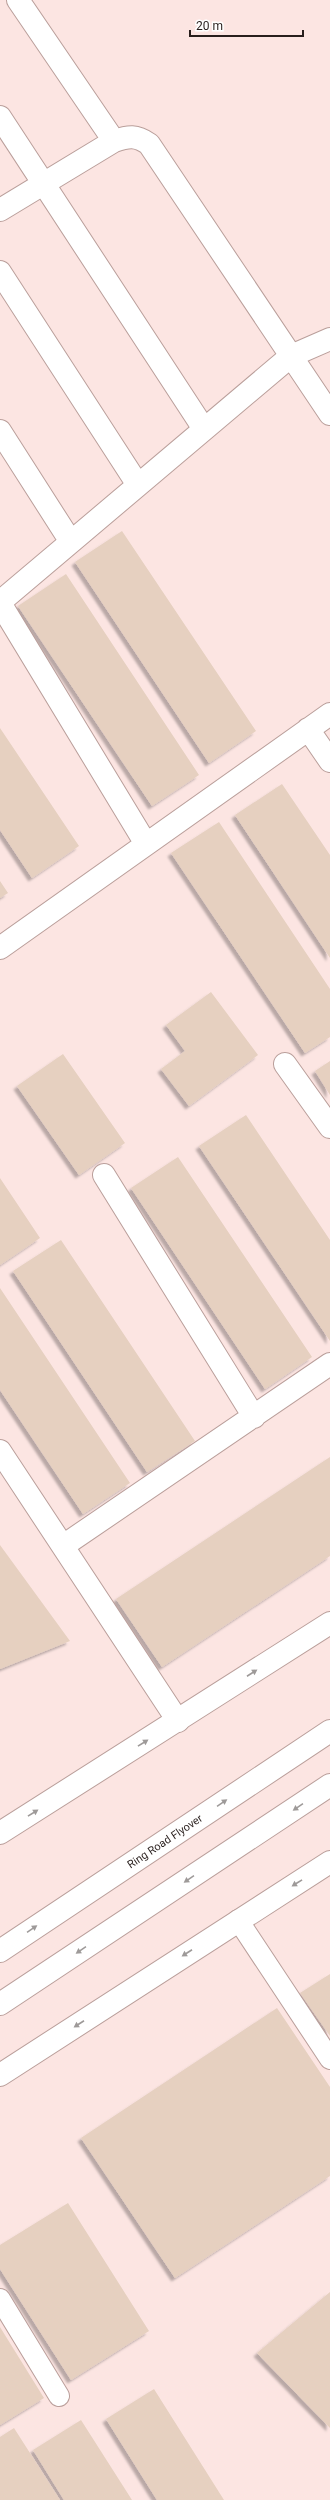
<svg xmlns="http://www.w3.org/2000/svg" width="330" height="2500" font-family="Roboto,sans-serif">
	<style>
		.building { fill: #e6d0c0; filter: url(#shadow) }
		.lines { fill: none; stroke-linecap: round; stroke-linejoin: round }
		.service-casing { stroke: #ba9f9b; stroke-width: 22 }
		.minor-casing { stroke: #ba9f9b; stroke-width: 24 }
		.tertiary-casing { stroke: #ba9f9b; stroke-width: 24 }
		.trunk-casing { stroke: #ba9f9b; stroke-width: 24 }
		.service { stroke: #fff; stroke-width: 20 }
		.minor { stroke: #fff; stroke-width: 22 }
		.tertiary { stroke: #fff; stroke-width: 22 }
		.trunk { stroke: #fff; stroke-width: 22 }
		.oneway { fill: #9e9a99 }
		.labels { text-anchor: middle; stroke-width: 4; stroke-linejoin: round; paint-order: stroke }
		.street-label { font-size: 11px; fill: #281e1c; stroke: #fff }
	</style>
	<defs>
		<filter id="shadow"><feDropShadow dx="-3.5" dy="3.5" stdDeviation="1" flood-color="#0004"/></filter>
	</defs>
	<rect width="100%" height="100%" fill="#fce5e2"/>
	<!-- building -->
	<path class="building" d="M 122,531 L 256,731 L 209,763 L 75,562 Z
		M 66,574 L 199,775 L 152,806 L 18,606 Z
		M 0,728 L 79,846 L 32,878 L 0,830 Z
		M 282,784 L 330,855 L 330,958 L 235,815 Z
		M 219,822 L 330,989 L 330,1037 L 305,1053 L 171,853 Z
		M 0,881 L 8,893 L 0,898 Z
		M 211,992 L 258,1055 L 189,1106 L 161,1069 L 185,1051 L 166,1025 Z
		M 63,1054 L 125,1143 L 79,1175 L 17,1086 Z
		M 330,1061 L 330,1095 L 315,1071 Z
		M 246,1115 L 330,1240 L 330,1341 L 199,1146 Z
		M 178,1157 L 312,1357 L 265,1389 L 131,1188 Z
		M 0,1178 L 40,1238 L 0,1265 Z
		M 61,1240 L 195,1441 L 147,1472 L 13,1271 Z
		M 0,1288 L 130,1483 L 83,1514 L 0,1390 Z
		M 330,1457 L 330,1556 L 162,1667 L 116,1599 Z
		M 0,1545 L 70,1641 L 0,1669 Z
		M 330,1974 L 330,2036 L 300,1993 Z
		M 277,2008 L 330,2087 L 330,2176 L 175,2278 L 81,2138 Z
		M 68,2203 L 149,2331 L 71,2380 L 0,2269 L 0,2245 Z
		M 330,2292 L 330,2428 L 257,2353 Z
		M 0,2327 L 44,2398 L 0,2425 Z
		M 154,2389 L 224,2500 L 157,2500 L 106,2419 Z
		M 81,2420 L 132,2500 L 64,2500 L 33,2450 Z
		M 14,2428 L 60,2500 L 0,2500 L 0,2437 Z"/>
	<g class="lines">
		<!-- service casing -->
		<g class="service-casing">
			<path id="service" d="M 238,1920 L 330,2059
				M 0,2299 L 59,2396"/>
		</g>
		<!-- minor casing -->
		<g class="minor-casing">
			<path id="minor" d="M 18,0 L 114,141
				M 0,117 L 204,429
				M 0,210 L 114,141 C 129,136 136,135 149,144 L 330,414
				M 0,272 L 138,485
				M 0,431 L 71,542
				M 0,602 L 291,356 L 330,339
				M 0,603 L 146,844
				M 308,729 L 330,761
				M 0,948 L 330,714
				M 285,1064 L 330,1127
				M 104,1175 L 254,1417
				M 0,1451 L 178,1721
				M 63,1546 L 330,1364"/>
		</g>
		<!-- tertiary casing -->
		<g class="tertiary-casing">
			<path id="tertiary" d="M 0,1833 L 330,1623
				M 0,2075 L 330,1862"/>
		</g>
		<!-- trunk casing -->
		<g class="trunk-casing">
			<g id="trunk">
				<path id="s1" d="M 0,1951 L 330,1731"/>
				<path d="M 0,2004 L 330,1785"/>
			</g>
		</g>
		<!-- service -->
		<use href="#service" class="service"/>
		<!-- minor -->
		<use href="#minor" class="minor"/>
		<!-- tertiary -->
		<use href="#tertiary" class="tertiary"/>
		<!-- trunk -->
		<use href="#trunk" class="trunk"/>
	</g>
	<!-- one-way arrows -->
	<defs><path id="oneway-solid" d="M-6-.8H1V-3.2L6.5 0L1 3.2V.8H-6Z"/></defs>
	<g class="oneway">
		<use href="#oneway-solid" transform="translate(252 1673) rotate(-33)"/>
		<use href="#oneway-solid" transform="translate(143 1743) rotate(-32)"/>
		<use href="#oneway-solid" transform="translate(222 1803) rotate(-34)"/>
		<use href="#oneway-solid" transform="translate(298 1807) rotate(146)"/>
		<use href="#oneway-solid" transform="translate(33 1813) rotate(-32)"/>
		<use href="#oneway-solid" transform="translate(189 1879) rotate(146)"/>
		<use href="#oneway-solid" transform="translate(297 1883) rotate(148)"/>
		<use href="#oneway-solid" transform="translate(32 1929) rotate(-34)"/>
		<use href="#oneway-solid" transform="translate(81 1950) rotate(146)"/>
		<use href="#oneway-solid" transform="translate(187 1953) rotate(147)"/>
		<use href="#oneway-solid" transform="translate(79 2024) rotate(147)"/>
	</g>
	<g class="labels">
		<!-- street labels -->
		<g class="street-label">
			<text dy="4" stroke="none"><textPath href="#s1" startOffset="198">Ring Road Flyover</textPath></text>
		</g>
	</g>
	<!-- scale -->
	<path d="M190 30v6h113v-6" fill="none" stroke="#281e1c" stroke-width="2"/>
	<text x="196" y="30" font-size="12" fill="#281e1c" stroke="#ffffff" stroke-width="3" paint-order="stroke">20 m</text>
</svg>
